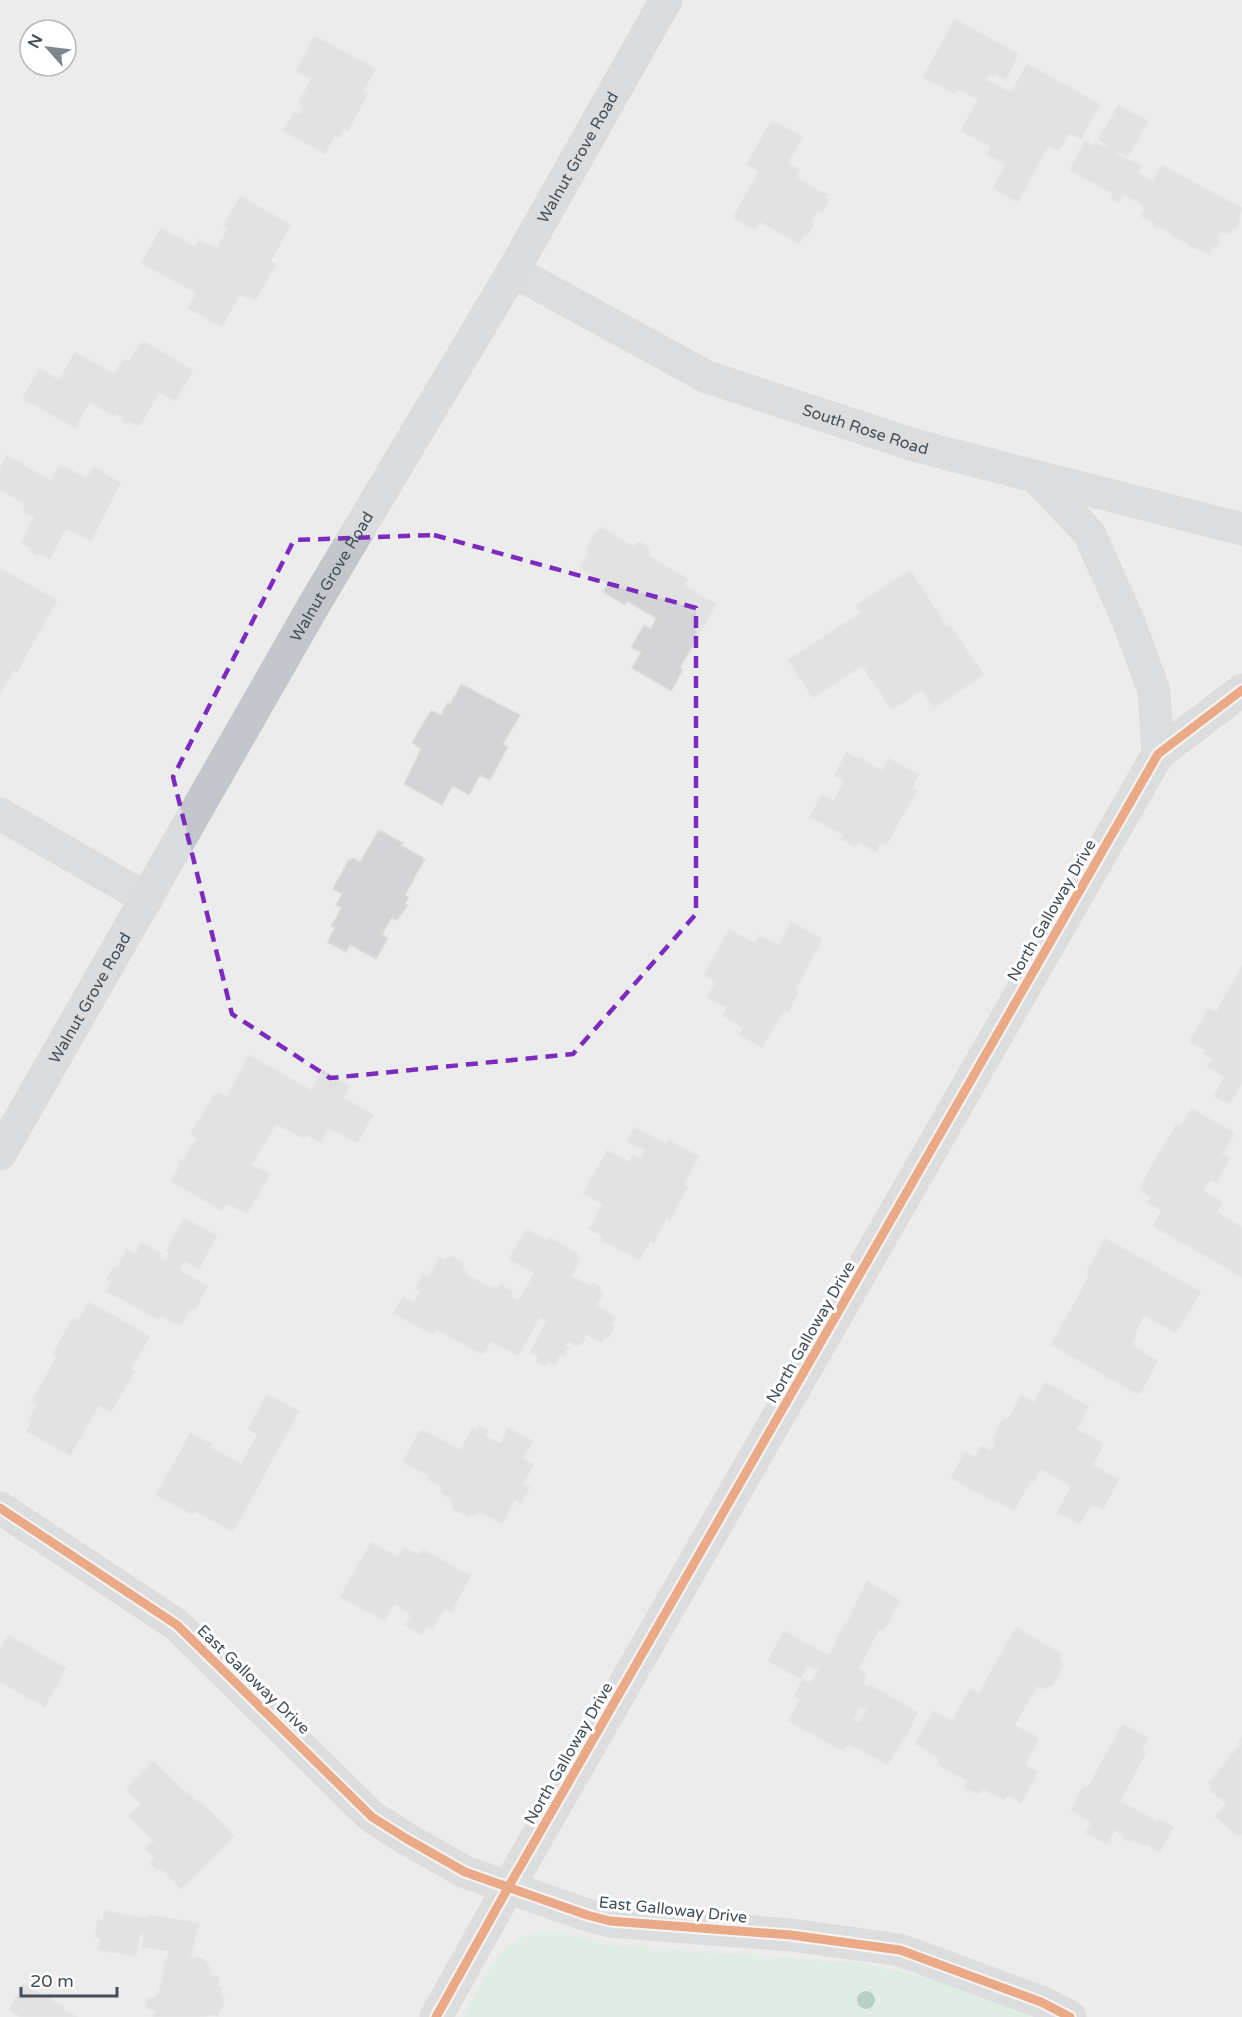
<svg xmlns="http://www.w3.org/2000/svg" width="1242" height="2017" font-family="'Varela Round',sans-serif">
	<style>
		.green { fill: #cfeeda }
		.building { fill: #d4d4d7; stroke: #dededf; stroke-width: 1.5; fill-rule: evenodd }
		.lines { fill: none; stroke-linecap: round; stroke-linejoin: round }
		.minor { stroke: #c8cbcd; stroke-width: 33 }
		.major { stroke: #c3c7cc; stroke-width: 33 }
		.cycleway-casing { stroke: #fff; stroke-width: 13 }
		.cycleway { stroke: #e8590c; stroke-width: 9 }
		.tree { fill: #75ae91 }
		.marked { fill: none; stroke: #7b2cbf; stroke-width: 4.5; stroke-dasharray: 12 8; stroke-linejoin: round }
		.labels { text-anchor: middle; stroke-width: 6; stroke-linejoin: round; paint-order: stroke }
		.street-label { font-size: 16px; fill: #434f59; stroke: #fff }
	</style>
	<rect width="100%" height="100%" fill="#edecec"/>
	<!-- green -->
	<path class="green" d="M 560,1932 L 609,1945 L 866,1964 L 946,1982 L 1032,2017 L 463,2017 C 480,1987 496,1944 532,1933 C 540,1931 551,1932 560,1932 Z"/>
	<!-- building -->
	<path class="building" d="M 955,19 L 1018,54 L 1006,80 L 995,74 L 994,77 L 989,75 L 986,80 L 1011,92 L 1027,64 L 1100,104 L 1081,139 L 1069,133 L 1059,151 L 1048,146 L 1018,202 L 993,188 L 1005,165 L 987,154 L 991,147 L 961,131 L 978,100 L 958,89 L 955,94 L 923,77 Z
		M 315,36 L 376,69 L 363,91 L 368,94 L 348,131 L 344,129 L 339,138 L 335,136 L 325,154 L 283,131 L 294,112 L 299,115 L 304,106 L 298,102 L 311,79 L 296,71 Z
		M 1118,105 L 1148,121 L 1128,157 L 1117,151 L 1116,153 L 1141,166 L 1138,172 L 1153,181 L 1162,165 L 1242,208 L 1238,218 L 1240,222 L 1236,229 L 1233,227 L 1230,233 L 1227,232 L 1226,234 L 1221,231 L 1216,239 L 1220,241 L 1216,248 L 1213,246 L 1208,254 L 1194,247 L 1193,248 L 1188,246 L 1189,244 L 1170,235 L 1171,233 L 1158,226 L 1157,228 L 1153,226 L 1154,223 L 1141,216 L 1145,208 L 1142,207 L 1143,205 L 1124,194 L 1119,203 L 1111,199 L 1113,194 L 1070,170 L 1085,141 L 1094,146 L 1096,142 L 1106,148 L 1108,145 L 1098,140 Z
		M 772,120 L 803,137 L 788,163 L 800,170 L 796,177 L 827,195 L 825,198 L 829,200 L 822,212 L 818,210 L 811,222 L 814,224 L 807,236 L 804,235 L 799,244 L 760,222 L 756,230 L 733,218 L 759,171 L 746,164 Z
		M 240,196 L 291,225 L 271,261 L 276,264 L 256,300 L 249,296 L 248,299 L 240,295 L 222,327 L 188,308 L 196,293 L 141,263 L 161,228 L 195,247 L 199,239 L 216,249 L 228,228 L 223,226 Z
		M 142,340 L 193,370 L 175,401 L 160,392 L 139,427 L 129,421 L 127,424 L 121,420 L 123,417 L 115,413 L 113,416 L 90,402 L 75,428 L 22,398 L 40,368 L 59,380 L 75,352 L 114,374 L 124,359 L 129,362 Z
		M 7,455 L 51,481 L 60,464 L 86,478 L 94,467 L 121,483 L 91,541 L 66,528 L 50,559 L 40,553 L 38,556 L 31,552 L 32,549 L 21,543 L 34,517 L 22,510 L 25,504 L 0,490 L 0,468 Z
		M 601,527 L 633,546 L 639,542 L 647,545 L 649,549 L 649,556 L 688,579 L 684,586 L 716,604 L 680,668 L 683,670 L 671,691 L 632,668 L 641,652 L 631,647 L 644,625 L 651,629 L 656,618 L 627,601 L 625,605 L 603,592 L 608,584 L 580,568 L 588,553 L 585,552 L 589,546 L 588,545 L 595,532 L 597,533 Z
		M 0,568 L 57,600 L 17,672 L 14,670 L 0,694 Z
		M 910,570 L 947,627 L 950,625 L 984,675 L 934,708 L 922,690 L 892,710 L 862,666 L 813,698 L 788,660 L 860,613 L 856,605 Z
		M 461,684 L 520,715 L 503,744 L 508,747 L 490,780 L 480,775 L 469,795 L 453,786 L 442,805 L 404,784 L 421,749 L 412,743 L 431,710 L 441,715 L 448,702 L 450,704 Z
		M 846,752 L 859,759 L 860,757 L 882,771 L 889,758 L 919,775 L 912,788 L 917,791 L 886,845 L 881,842 L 876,852 L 858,842 L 855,847 L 841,839 L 843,835 L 810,817 L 822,795 L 833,801 L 844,781 L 834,775 Z
		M 379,830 L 403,843 L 401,845 L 425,859 L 405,895 L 409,897 L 405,904 L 408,905 L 397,920 L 391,918 L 382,935 L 388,938 L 376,959 L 350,945 L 346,952 L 327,942 L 335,928 L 331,926 L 341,908 L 336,905 L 342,894 L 333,889 L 349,859 L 351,860 L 353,858 L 360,862 Z
		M 791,922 L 822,939 L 796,990 L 799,992 L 788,1012 L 784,1010 L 762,1048 L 739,1035 L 743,1028 L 723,1016 L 727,1008 L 707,998 L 716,982 L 704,975 L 729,929 L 755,943 L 759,935 L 779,945 Z
		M 1242,967 L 1242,1084 L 1230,1104 L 1214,1096 L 1225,1077 L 1207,1066 L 1213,1057 L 1210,1058 L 1203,1054 L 1205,1051 L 1189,1042 L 1209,1008 L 1216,1012 Z
		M 249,1055 L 311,1090 L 322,1070 L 350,1086 L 343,1098 L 373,1115 L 357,1143 L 329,1128 L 320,1143 L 306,1135 L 304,1139 L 276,1124 L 252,1165 L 270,1174 L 247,1214 L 226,1203 L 222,1211 L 171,1181 L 179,1166 L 177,1164 L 180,1159 L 183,1160 L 197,1138 L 190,1134 L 197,1121 L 199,1121 L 214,1094 L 216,1095 L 218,1092 L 227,1097 Z
		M 1191,1108 L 1235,1133 L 1222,1154 L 1230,1158 L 1216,1183 L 1210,1180 L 1203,1191 L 1223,1202 L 1217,1212 L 1242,1227 L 1242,1277 L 1153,1226 L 1161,1210 L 1147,1202 L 1151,1197 L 1142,1192 L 1144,1188 L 1141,1186 L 1151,1166 L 1176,1125 L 1180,1127 Z
		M 635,1127 L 666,1144 L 668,1140 L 699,1156 L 684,1184 L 688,1186 L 670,1220 L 667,1218 L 654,1242 L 651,1240 L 640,1260 L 601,1240 L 603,1237 L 589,1229 L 603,1204 L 583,1194 L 607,1150 L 629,1162 L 633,1154 L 641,1158 L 645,1150 L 627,1141 Z
		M 184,1218 L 217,1236 L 199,1269 L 184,1261 L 179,1270 L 208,1286 L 195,1310 L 190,1308 L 181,1326 L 161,1316 L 159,1320 L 106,1291 L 112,1281 L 107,1279 L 114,1266 L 117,1267 L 127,1249 L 135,1254 L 141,1242 L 161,1253 L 158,1257 L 165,1261 L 169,1253 L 166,1251 Z
		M 526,1229 L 548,1241 L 549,1237 L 579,1254 L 576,1260 L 579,1262 L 572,1276 L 591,1287 L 593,1283 L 601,1288 L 599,1292 L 604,1294 L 596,1306 L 616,1317 L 611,1325 L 614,1327 L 608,1338 L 605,1336 L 601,1343 L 585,1334 L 585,1340 L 581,1345 L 576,1346 L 568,1341 L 565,1346 L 568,1348 L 563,1356 L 560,1354 L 555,1365 L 548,1361 L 545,1367 L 536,1362 L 538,1357 L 530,1352 L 547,1321 L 540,1317 L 518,1356 L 491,1341 L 483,1355 L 436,1329 L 433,1335 L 394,1313 L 403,1296 L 414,1303 L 420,1291 L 415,1289 L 423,1275 L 428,1277 L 440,1257 L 445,1260 L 451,1256 L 463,1263 L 462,1269 L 467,1272 L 466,1274 L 491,1288 L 492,1286 L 496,1289 L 501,1285 L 512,1291 L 512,1297 L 518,1301 L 534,1273 L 509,1259 Z
		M 1105,1238 L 1201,1292 L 1176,1333 L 1143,1315 L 1132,1346 L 1158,1361 L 1139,1395 L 1051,1345 L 1089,1276 L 1086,1274 Z
		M 89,1302 L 150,1336 L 131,1369 L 135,1371 L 111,1412 L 99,1405 L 70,1456 L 26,1431 L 32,1420 L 29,1419 L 37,1405 L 31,1402 L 57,1356 L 53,1354 L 73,1318 L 78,1321 Z
		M 1045,1382 L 1089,1406 L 1077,1429 L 1104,1444 L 1093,1465 L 1119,1480 L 1103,1510 L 1092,1504 L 1080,1524 L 1057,1512 L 1071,1486 L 1041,1469 L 1034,1482 L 1031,1481 L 1014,1511 L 997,1501 L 996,1503 L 951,1478 L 965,1452 L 975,1457 L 981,1445 L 990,1451 L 995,1442 L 992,1440 L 1004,1417 L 1008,1419 L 1021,1395 L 1034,1402 Z
		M 267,1394 L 299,1411 L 233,1532 L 195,1511 L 193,1515 L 156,1495 L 190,1433 L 212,1444 L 210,1447 L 241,1464 L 257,1434 L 248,1429 Z
		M 479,1425 L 488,1430 L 485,1436 L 500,1444 L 508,1428 L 533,1441 L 523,1458 L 534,1464 L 523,1484 L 530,1487 L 521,1503 L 515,1500 L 502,1524 L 478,1511 L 476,1514 L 468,1517 L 453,1509 L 451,1499 L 441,1493 L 441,1486 L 427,1479 L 429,1476 L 403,1462 L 421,1429 L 460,1450 L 472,1428 L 476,1430 Z
		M 371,1542 L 398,1557 L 404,1547 L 419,1555 L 422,1549 L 471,1576 L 451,1612 L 444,1608 L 433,1629 L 427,1626 L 422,1635 L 404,1625 L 410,1616 L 408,1615 L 409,1612 L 394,1604 L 385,1621 L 340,1597 Z
		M 867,1581 L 900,1600 L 883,1632 L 879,1629 L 859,1668 L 866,1674 L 863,1685 L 869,1688 L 870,1685 L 918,1712 L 907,1736 L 905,1739 L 903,1738 L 888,1765 L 849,1744 L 843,1751 L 788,1721 L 800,1699 L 794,1696 L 803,1679 L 811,1684 L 818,1670 L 808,1665 L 800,1679 L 768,1661 L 784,1631 L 829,1656 L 846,1620 L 848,1621 L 852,1614 L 849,1613 L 851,1612 ZM 860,1707 L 866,1710 L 859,1723 L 853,1719 Z
		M 1016,1627 L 1060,1653 L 1063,1666 L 1053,1685 L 1042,1689 L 1037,1686 L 1015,1725 L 1039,1738 L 1025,1765 L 1038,1772 L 1021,1803 L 1007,1795 L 1004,1800 L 983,1789 L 979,1795 L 964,1787 L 967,1781 L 937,1764 L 940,1758 L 915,1744 L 933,1711 L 952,1721 L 970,1688 L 979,1693 Z
		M 8,1635 L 66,1668 L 45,1707 L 0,1682 L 0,1649 Z
		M 1123,1724 L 1148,1738 L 1141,1750 L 1146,1753 L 1120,1801 L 1157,1821 L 1158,1819 L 1174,1827 L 1160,1852 L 1146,1844 L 1144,1846 L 1131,1839 L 1130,1842 L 1122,1838 L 1123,1835 L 1115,1830 L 1107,1844 L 1085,1833 L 1091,1822 L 1071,1810 L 1084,1785 L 1088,1787 Z
		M 1242,1738 L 1242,1833 L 1239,1836 L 1215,1817 L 1226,1803 L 1209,1790 L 1212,1786 L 1208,1783 L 1241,1744 L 1238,1743 Z
		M 154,1761 L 186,1793 L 187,1792 L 200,1805 L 202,1803 L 234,1836 L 181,1889 L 161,1868 L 157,1871 L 150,1863 L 154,1858 L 145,1849 L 154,1841 L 129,1816 L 141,1804 L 126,1789 Z
		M 104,1911 L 147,1918 L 148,1915 L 199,1923 L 191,1959 L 199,1957 L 203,1959 L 208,1964 L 210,1970 L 208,1975 L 219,1977 L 217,1986 L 222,1987 L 221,1996 L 224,1997 L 222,2010 L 219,2010 L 218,2016 L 207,2014 L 206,2017 L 153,2017 L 155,2011 L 145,2007 L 147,1999 L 151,1997 L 155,1998 L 156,1993 L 159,1994 L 165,1958 L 167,1958 L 169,1951 L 142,1947 L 144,1934 L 140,1934 L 136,1956 L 98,1950 L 100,1938 L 95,1937 L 98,1919 L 103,1920 Z
		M 23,1984 L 64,2007 L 62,2009 L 77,2017 L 21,2017 L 9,2010 Z"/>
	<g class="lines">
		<!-- minor -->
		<g class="minor">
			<path id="s1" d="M 513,271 L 707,377 L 917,446 L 1242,529"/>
			<path d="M 1035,476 L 1089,533 L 1128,620 L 1154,691 L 1158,754"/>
			<path d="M 0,814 L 147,899"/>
			<path d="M 0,1508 L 177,1625 L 372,1817 L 407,1839 L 465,1872 L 587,1915 L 610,1921 L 791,1935 L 900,1950 L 1041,2002 L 1070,2017"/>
			<path d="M 436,2017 L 509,1886 L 1158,754 L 1242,690"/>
		</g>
		<!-- major -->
		<path class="major" id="s2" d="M 0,1154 L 315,603 L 513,271 L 666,0"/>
		<!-- cycleway casing -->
		<g class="cycleway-casing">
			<path id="cycleway" d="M 0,1508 L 177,1625 L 372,1817 L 407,1839 L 465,1872 L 587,1915 L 610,1921 L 791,1935 L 900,1950 L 1041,2002 L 1070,2017
				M 436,2017 L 509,1886 L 1158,754 L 1242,690"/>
		</g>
		<!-- cycleway -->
		<use href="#cycleway" class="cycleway"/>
	</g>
	<!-- trees -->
	<circle class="tree" cx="866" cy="2000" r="9"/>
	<!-- marked area -->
	<path d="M0 0H1242V2017H0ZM 434,535 L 696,608 L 696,914 L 573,1054 L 330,1078 L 232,1014 L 173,777 L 294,540 Z" fill="#edecec" fill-opacity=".55" fill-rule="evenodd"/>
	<path class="marked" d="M 434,535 L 696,608 L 696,914 L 573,1054 L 330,1078 L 232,1014 L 173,777 L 294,540 Z"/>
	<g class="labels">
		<!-- street labels -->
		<g class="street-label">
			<text dy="6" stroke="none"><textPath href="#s2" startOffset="1152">Walnut Grove Road</textPath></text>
			<text dy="6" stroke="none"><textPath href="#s1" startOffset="388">South Rose Road</textPath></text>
			<text dy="6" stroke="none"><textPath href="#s2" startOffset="666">Walnut Grove Road</textPath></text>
			<text transform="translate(1051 910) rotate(-60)" y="6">North Galloway Drive</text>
			<text dy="6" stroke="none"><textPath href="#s2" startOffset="180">Walnut Grove Road</textPath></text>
			<text transform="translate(810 1332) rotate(-60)" y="6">North Galloway Drive</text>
			<text transform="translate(254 1679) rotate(44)" y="6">East Galloway Drive</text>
			<text transform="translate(568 1753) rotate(-60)" y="6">North Galloway Drive</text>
			<text transform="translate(673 1909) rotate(6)" y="6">East Galloway Drive</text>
		</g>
	</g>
	<!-- north arrow -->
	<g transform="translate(48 48) rotate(298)"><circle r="28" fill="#ffffff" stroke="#b4b9bd" stroke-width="1.5"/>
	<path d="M0-4.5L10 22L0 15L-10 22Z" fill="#7e868c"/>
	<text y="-9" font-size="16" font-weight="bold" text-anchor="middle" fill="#434f59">N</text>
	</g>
	<!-- scale -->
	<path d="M21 1987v9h96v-9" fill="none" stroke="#434f59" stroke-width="3"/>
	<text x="30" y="1987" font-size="18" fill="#434f59" stroke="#ffffff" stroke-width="4.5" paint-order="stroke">20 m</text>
</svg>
